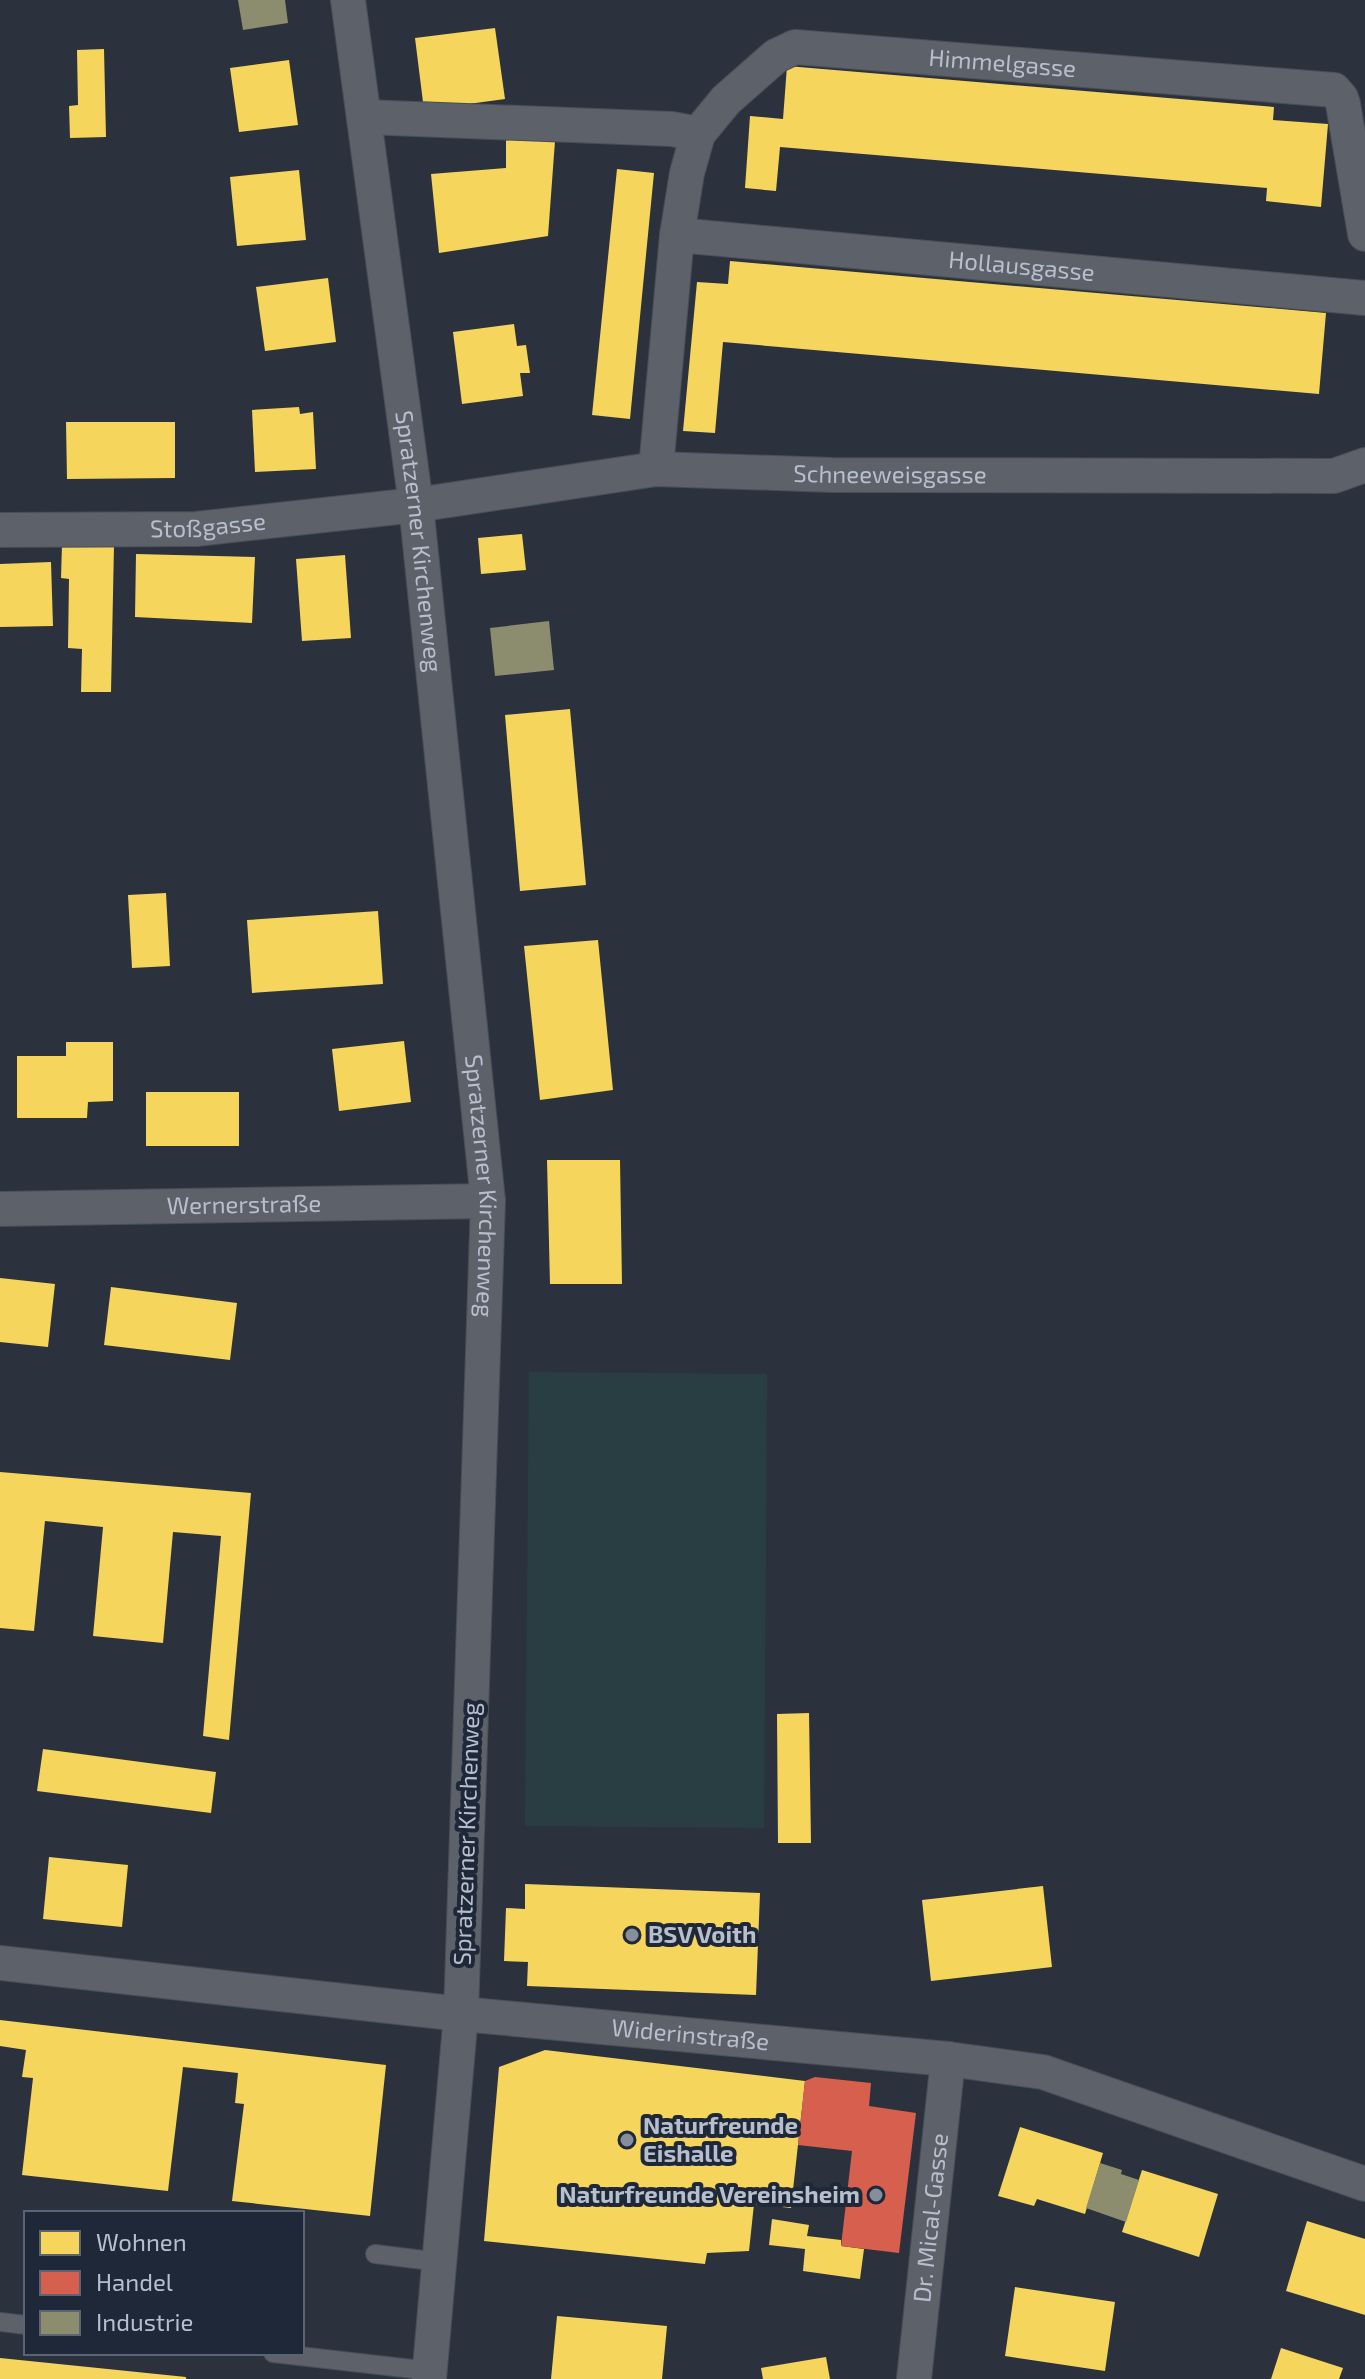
<svg xmlns="http://www.w3.org/2000/svg" width="1365" height="2379" font-family="'Exo 2',sans-serif">
	<style>
		.green { fill: #283e43 }
		.homes { fill: #f6d55c }
		.shops { fill: #d6604d }
		.industry { fill: #8c8c6e }
		.lines { fill: none; stroke-linecap: round; stroke-linejoin: round }
		.service-casing { stroke: #494d55; stroke-width: 20 }
		.minor-casing { stroke: #494d55; stroke-width: 36 }
		.service { stroke: #5c616a; stroke-width: 18 }
		.minor { stroke: #5c616a; stroke-width: 34 }
		.poi-dot { fill: #868e9b; stroke: #1e2838; stroke-width: 3 }
		.labels { text-anchor: middle; stroke-width: 8; stroke-linejoin: round; paint-order: stroke }
		.street-label { font-size: 24px; fill: #b7bfcd; stroke: #1e2838 }
		.poi-label { font-size: 24px; font-weight: bold; fill: #b7bfcd; stroke: #1e2838; text-anchor: start }
	</style>
	<rect width="100%" height="100%" fill="#2c323d"/>
	<!-- green -->
	<path class="green" d="M 529,1372 L 767,1374 L 764,1828 L 525,1826 Z"/>
	<!-- homes -->
	<path class="homes" d="M 495,28 L 505,99 L 424,110 L 415,38 Z
		M 104,49 L 106,137 L 70,138 L 69,106 L 78,105 L 77,50 Z
		M 289,60 L 298,125 L 239,132 L 230,68 Z
		M 787,66 L 1274,107 L 1273,120 L 1328,124 L 1321,207 L 1266,201 L 1267,188 L 780,147 L 776,191 L 745,188 L 750,116 L 783,119 Z
		M 506,134 L 555,141 L 548,236 L 439,253 L 431,174 L 506,168 Z
		M 617,169 L 654,173 L 630,419 L 592,415 Z
		M 299,170 L 306,240 L 237,246 L 230,177 Z
		M 730,261 L 1326,313 L 1319,394 L 723,342 L 715,433 L 683,431 L 697,282 L 728,284 Z
		M 328,278 L 336,342 L 265,351 L 256,287 Z
		M 514,324 L 517,346 L 526,345 L 530,373 L 520,373 L 523,396 L 462,404 L 453,332 Z
		M 299,407 L 300,414 L 313,412 L 316,469 L 255,472 L 252,410 Z
		M 66,422 L 175,422 L 175,478 L 67,479 Z
		M 522,534 L 526,570 L 481,574 L 478,538 Z
		M 62,544 L 114,545 L 111,692 L 81,692 L 82,649 L 68,648 L 69,579 L 61,578 Z
		M 136,554 L 255,557 L 252,623 L 135,617 Z
		M 345,555 L 351,638 L 302,641 L 296,559 Z
		M 51,562 L 53,626 L 0,627 L 0,564 Z
		M 570,709 L 586,885 L 520,891 L 505,715 Z
		M 166,893 L 170,966 L 132,968 L 128,895 Z
		M 378,911 L 383,984 L 252,993 L 247,920 Z
		M 598,940 L 613,1090 L 540,1100 L 524,946 Z
		M 404,1041 L 411,1102 L 339,1111 L 332,1049 Z
		M 66,1042 L 113,1042 L 113,1101 L 88,1102 L 87,1118 L 17,1118 L 17,1056 L 66,1056 Z
		M 146,1092 L 239,1092 L 239,1146 L 146,1146 Z
		M 547,1160 L 620,1160 L 622,1284 L 550,1284 Z
		M 0,1278 L 55,1284 L 48,1347 L 0,1342 Z
		M 111,1287 L 237,1303 L 230,1360 L 104,1345 Z
		M 0,1472 L 251,1493 L 229,1740 L 203,1736 L 221,1536 L 173,1532 L 163,1643 L 93,1636 L 103,1527 L 45,1521 L 34,1631 L 0,1628 Z
		M 809,1713 L 811,1843 L 778,1843 L 777,1714 Z
		M 43,1749 L 216,1772 L 211,1813 L 37,1791 Z
		M 49,1857 L 128,1865 L 122,1927 L 43,1919 Z
		M 525,1884 L 760,1893 L 756,1995 L 527,1986 L 528,1962 L 504,1961 L 506,1908 L 525,1909 Z
		M 1043,1886 L 1052,1967 L 931,1981 L 922,1900 Z
		M 0,2020 L 386,2065 L 370,2216 L 232,2201 L 244,2104 L 235,2103 L 238,2073 L 183,2067 L 168,2191 L 22,2175 L 33,2078 L 22,2077 L 26,2050 L 0,2046 Z
		M 545,2050 L 805,2081 L 791,2208 L 754,2204 L 749,2251 L 707,2253 L 705,2264 L 484,2241 L 499,2067 Z
		M 1020,2127 L 1103,2153 L 1085,2214 L 1037,2199 L 1034,2206 L 998,2196 Z
		M 1142,2170 L 1218,2194 L 1199,2257 L 1122,2232 Z
		M 772,2219 L 809,2225 L 807,2236 L 841,2240 L 841,2246 L 864,2249 L 860,2279 L 803,2271 L 805,2249 L 769,2245 Z
		M 1307,2221 L 1365,2239 L 1365,2315 L 1286,2291 Z
		M 1015,2287 L 1115,2302 L 1105,2371 L 1005,2356 Z
		M 557,2316 L 667,2326 L 662,2379 L 551,2379 Z
		M 1281,2348 L 1343,2368 L 1339,2379 L 1271,2379 Z
		M 826,2357 L 830,2379 L 763,2379 L 761,2368 Z
		M 0,2358 L 186,2377 L 186,2379 L 0,2379 Z"/>
	<!-- shops -->
	<path class="shops" d="M 815,2077 L 871,2083 L 869,2106 L 916,2113 L 899,2253 L 841,2246 L 852,2151 L 798,2145 L 805,2081 Z"/>
	<!-- industry -->
	<path class="industry" d="M 238,0 L 285,0 L 288,23 L 243,30 Z
		M 549,621 L 554,670 L 495,676 L 490,628 Z
		M 1100,2163 L 1122,2170 L 1121,2174 L 1139,2180 L 1126,2222 L 1086,2208 Z"/>
	<g class="lines">
		<!-- service casing -->
		<g class="service-casing">
			<path id="service" d="M 375,2254 L 440,2262
				M 0,2322 L 26,2325
				M 273,2353 L 430,2371"/>
		</g>
		<!-- minor casing -->
		<g class="minor-casing">
			<g id="minor">
				<path id="s1" d="M 348,0 L 416,505 L 488,1201 L 461,2014 L 429,2379"/>
				<path d="M 365,117 L 672,129 L 698,134"/>
				<path id="s2" d="M 677,235 L 1365,298"/>
				<path id="s3" d="M 656,469 L 677,235 L 687,173 L 698,134 L 726,100 L 776,56 L 795,47 L 1334,90 L 1341,98 L 1343,104 L 1365,234"/>
				<path id="s4" d="M 0,530 L 196,529 L 416,505 L 656,469 L 832,475 L 1334,476 L 1365,465"/>
				<path id="s5" d="M 0,1209 L 488,1201"/>
				<path id="s6" d="M 0,1963 L 461,2014 L 948,2059 L 1043,2072 L 1365,2184"/>
				<path id="s7" d="M 914,2379 L 948,2059"/>
			</g>
		</g>
		<!-- service -->
		<use href="#service" class="service"/>
		<!-- minor -->
		<use href="#minor" class="minor"/>
	</g>
	<!-- markers -->
	<g class="poi-dot">
		<circle cx="632" cy="1935" r="8"/>
		<circle cx="627" cy="2140" r="8"/>
		<circle cx="876" cy="2195" r="8"/>
	</g>
	<g class="labels">
		<!-- street labels -->
		<g class="street-label">
			<text dy="8" stroke="none"><textPath href="#s3" startOffset="678">Himmelgasse</textPath></text>
			<text dy="8" stroke="none"><textPath href="#s2" startOffset="346">Hollausgasse</textPath></text>
			<text dy="8" stroke="none"><textPath href="#s4" startOffset="894">Schneeweisgasse</textPath></text>
			<text dy="8" stroke="none"><textPath href="#s4" startOffset="208">Stoßgasse</textPath></text>
			<text dy="8" stroke="none"><textPath href="#s1" startOffset="546">Spratzerner Kirchenweg</textPath></text>
			<text dy="8" stroke="none"><textPath href="#s1" startOffset="1194">Spratzerner Kirchenweg</textPath></text>
			<text dy="8" stroke="none"><textPath href="#s5" startOffset="244">Wernerstraße</textPath></text>
			<text transform="translate(467 1834) rotate(-88)" y="8">Spratzerner Kirchenweg</text>
			<text dy="8" stroke="none"><textPath href="#s6" startOffset="694">Widerinstraße</textPath></text>
			<text dy="8" stroke="none"><textPath href="#s7" startOffset="162">Dr. Mical-Gasse</textPath></text>
		</g>
		<!-- poi labels -->
		<g class="poi-label">
			<text x="648" y="1943">BSV Voith</text>
			<text x="643" y="2134">Naturfreunde<tspan x="643" dy="28">Eishalle</tspan></text>
			<text x="860" y="2203" text-anchor="end">Naturfreunde Vereinsheim</text>
		</g>
	</g>
	<!-- legend -->
	<rect x="24" y="2211" width="280" height="144" fill="#1e2838" stroke="#5b6474" stroke-width="2"/>
	<rect x="40" y="2231" width="40" height="24" fill="#f6d55c" stroke="#5b6474" stroke-width="2"/>
	<text x="96" y="2251" font-size="24" fill="#b7bfcd">Wohnen</text>
	<rect x="40" y="2271" width="40" height="24" fill="#d6604d" stroke="#5b6474" stroke-width="2"/>
	<text x="96" y="2291" font-size="24" fill="#b7bfcd">Handel</text>
	<rect x="40" y="2311" width="40" height="24" fill="#8c8c6e" stroke="#5b6474" stroke-width="2"/>
	<text x="96" y="2331" font-size="24" fill="#b7bfcd">Industrie</text>
</svg>
